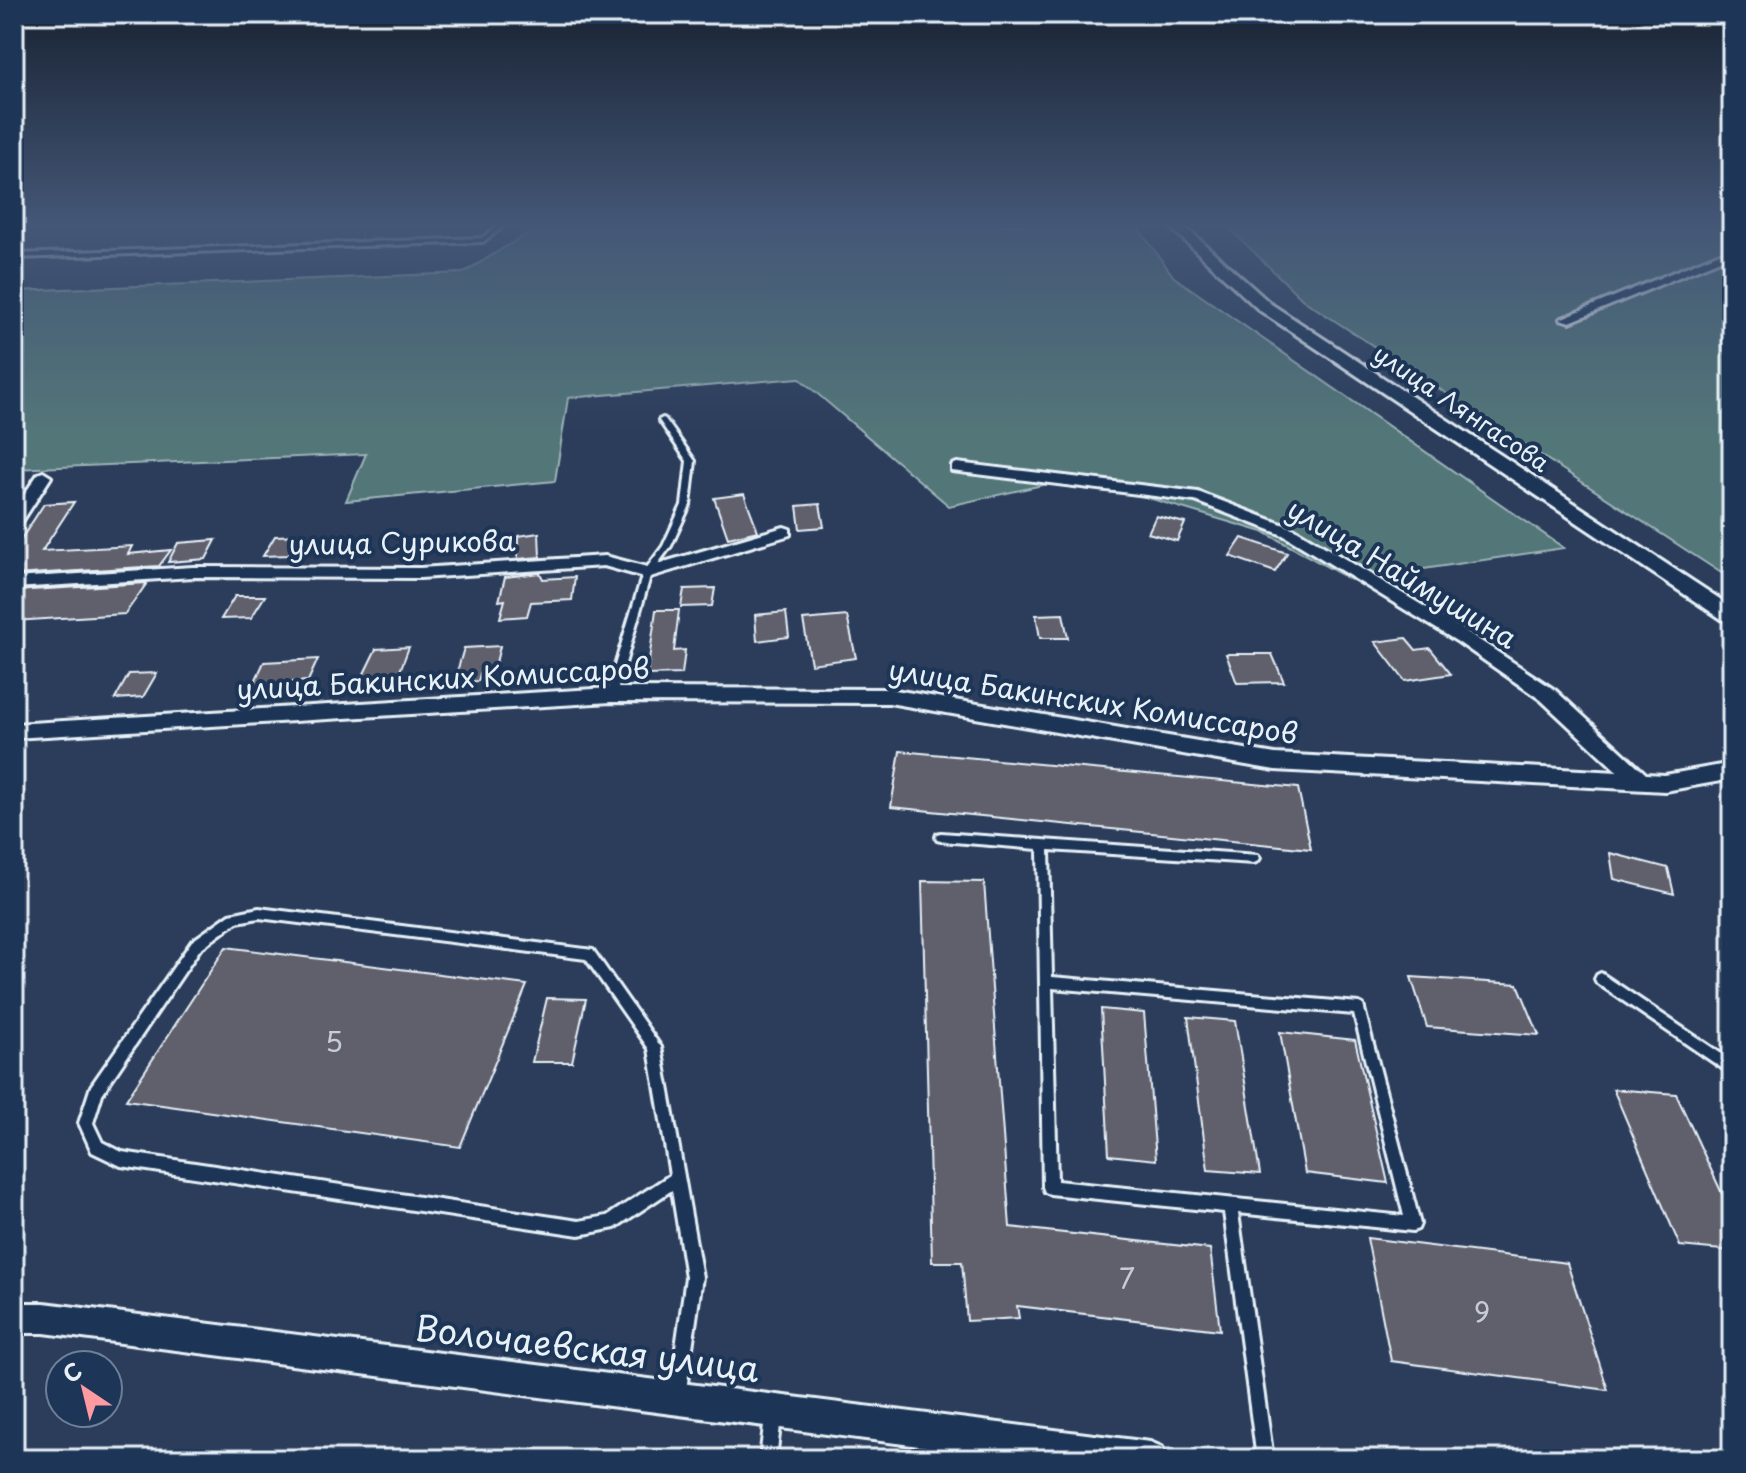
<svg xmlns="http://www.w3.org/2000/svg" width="1746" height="1473" font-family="'Playpen Sans',sans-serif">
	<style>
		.green { fill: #527679; stroke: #9db4b8; stroke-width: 2 }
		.building { fill: #615f6c; stroke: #e8f1f8; stroke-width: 2 }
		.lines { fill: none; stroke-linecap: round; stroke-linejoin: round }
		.service-casing { stroke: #e8f1f8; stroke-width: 6 }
		.minor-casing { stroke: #e8f1f8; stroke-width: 6 }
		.secondary-casing { stroke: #e8f1f8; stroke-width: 6 }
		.service { fill: #1d3557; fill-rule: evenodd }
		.minor { fill: #1d3557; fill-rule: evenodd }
		.secondary { fill: #1d3557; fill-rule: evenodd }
		.labels { text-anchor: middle; stroke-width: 8; stroke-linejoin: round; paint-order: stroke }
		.far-street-label { font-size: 24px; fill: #e8f1f8; stroke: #1d3557 }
		.street-label { font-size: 28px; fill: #e8f1f8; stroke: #1d3557 }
		.near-number-label { font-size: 28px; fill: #c6ccd5 }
		.near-street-label { font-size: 34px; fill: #e8f1f8; stroke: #1d3557 }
	</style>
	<rect width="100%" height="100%" fill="#2b3d5b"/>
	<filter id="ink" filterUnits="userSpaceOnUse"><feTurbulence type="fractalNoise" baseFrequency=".0125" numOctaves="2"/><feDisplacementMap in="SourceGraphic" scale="16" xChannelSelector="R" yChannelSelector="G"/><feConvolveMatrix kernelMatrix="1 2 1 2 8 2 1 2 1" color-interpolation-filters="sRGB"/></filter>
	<g filter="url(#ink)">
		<!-- green -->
		<path class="green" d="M 541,225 L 1136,225 L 1174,277 L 1564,548 L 1351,580 L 1266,533 L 1078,477 L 949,506 L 799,378 L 568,398 L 555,481 L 346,501 L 366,454 L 14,469 L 14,291 L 463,273 Z
			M 1226,225 L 1732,225 L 1732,580 L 1303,300 Z"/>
		<!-- building -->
		<path class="building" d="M 744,494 L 758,531 L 728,538 L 714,498 Z
			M 74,502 L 42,551 L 132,546 L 128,554 L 171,550 L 159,566 L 14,575 L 14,550 L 44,504 Z
			M 820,504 L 824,527 L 800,529 L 797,506 Z
			M 1156,516 L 1185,523 L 1177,541 L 1148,533 Z
			M 539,533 L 540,557 L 518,559 L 518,536 Z
			M 301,535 L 289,555 L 263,556 L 275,536 Z
			M 1242,538 L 1287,553 L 1275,572 L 1230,556 Z
			M 216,540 L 206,559 L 168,562 L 178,543 Z
			M 540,573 L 543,579 L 575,577 L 572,600 L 531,602 L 527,616 L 500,618 L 505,600 L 499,601 L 505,577 Z
			M 147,583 L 125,614 L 14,621 L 14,591 Z
			M 715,588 L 712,606 L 681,607 L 684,589 Z
			M 235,596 L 265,596 L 251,618 L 221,619 Z
			M 656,610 L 679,610 L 674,651 L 685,650 L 682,674 L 647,675 Z
			M 786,612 L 789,637 L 757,641 L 755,615 Z
			M 1063,614 L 1068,638 L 1040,638 L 1036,615 Z
			M 847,616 L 856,658 L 811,664 L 803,620 Z
			M 1406,638 L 1416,650 L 1430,648 L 1451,674 L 1405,681 L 1375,642 Z
			M 500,646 L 495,667 L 482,667 L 478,681 L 454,682 L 464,648 Z
			M 409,647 L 395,684 L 358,686 L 376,649 Z
			M 1226,654 L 1272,654 L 1284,682 L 1237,683 Z
			M 318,659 L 308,681 L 278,683 L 275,690 L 250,692 L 264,662 Z
			M 157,673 L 143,697 L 115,699 L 129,674 Z
			M 900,751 L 1298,788 L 1311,849 L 891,807 Z
			M 1610,853 L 1668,868 L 1674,894 L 1614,879 Z
			M 922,881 L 984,882 L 1010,1227 L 1210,1249 L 1220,1330 L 1017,1306 L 1019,1318 L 967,1321 L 962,1262 L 932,1262 Z
			M 226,947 L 527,985 L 460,1147 L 126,1100 Z
			M 1411,977 L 1518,984 L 1539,1035 L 1427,1027 Z
			M 547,998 L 586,999 L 572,1062 L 532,1062 Z
			M 1101,1009 L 1144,1013 L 1156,1160 L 1109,1155 Z
			M 1188,1017 L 1235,1021 L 1260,1174 L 1208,1170 Z
			M 1280,1032 L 1355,1040 L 1388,1183 L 1305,1173 Z
			M 1613,1089 L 1676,1094 L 1732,1215 L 1732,1251 L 1680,1246 Z
			M 1367,1238 L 1567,1263 L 1608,1390 L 1391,1361 Z"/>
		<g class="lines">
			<!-- service casing -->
			<g class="service-casing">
				<path id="service" d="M 499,225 L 505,225 L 483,242 L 14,258 L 14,254 L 482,238 Z
					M 663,418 L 665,419 L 695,461 L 690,505 L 671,546 L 651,573 L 616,695 L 611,698 L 606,695 L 643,573 L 663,546 L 682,505 L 687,461 L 659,420 Z
					M 941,833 L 1258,855 L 1260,858 L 1258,861 L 1254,863 L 1049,850 L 1052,977 L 1359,1003 L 1363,1005 L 1420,1224 L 1418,1229 L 1413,1231 L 1238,1213 L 1273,1459 L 1257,1459 L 1224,1212 L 1050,1194 L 1045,1192 L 1043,1187 L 1038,849 L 941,841 L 937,840 L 936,837 L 937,834 ZM 1052,988 L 1354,1014 L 1404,1216 L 1057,1181 Z
					M 259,908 L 593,950 L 661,1047 L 702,1277 L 685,1397 L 683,1403 L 677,1405 L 671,1403 L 669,1397 L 686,1277 L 672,1190 L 615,1228 L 579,1235 L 121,1166 L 92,1152 L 79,1123 L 91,1086 L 192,941 L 230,914 ZM 259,918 L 586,959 L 649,1049 L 670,1175 L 607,1216 L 579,1221 L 122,1152 L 102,1142 L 93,1123 L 102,1094 L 200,949 L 237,922 Z
					M 1601,973 L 1732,1061 L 1732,1075 L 1597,983 L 1595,979 L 1597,975 Z
					M 773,1409 L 779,1411 L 781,1417 L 776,1459 L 760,1459 L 765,1417 L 767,1411 Z"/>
			</g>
			<!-- minor casing -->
			<g class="minor-casing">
				<path id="minor" d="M 1732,248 L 1732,255 L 1570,322 L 1560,319 Z
					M 957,463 L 1198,492 L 1295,529 L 1470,634 L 1555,690 L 1646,774 L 1665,775 L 1732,763 L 1732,779 L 1665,791 L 1275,770 L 889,703 L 611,702 L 14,738 L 14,724 L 611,688 L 889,689 L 1275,754 L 1618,772 L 1541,700 L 1458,642 L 1283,535 L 1195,501 L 952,471 L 952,465 Z
					M 43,472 L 51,477 L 20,525 L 14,527 L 14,510 L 38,474 Z
					M 784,527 L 790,529 L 790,535 L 647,578 L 604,566 L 420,578 L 193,577 L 14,588 L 14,578 L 193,567 L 420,568 L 605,556 L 647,567 Z
					M 14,1303 L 44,1303 L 1150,1442 L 1162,1447 L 1167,1459 L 1020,1459 L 44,1333 L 14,1333 Z"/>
			</g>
			<!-- secondary casing -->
			<g class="secondary-casing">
				<path id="secondary" d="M 1168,225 L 1183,225 L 1271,304 L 1732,607 L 1732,626 L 1259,310 Z"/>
			</g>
			<!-- service -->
			<use href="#service" class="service"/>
			<!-- minor -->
			<use href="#minor" class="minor"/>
			<!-- secondary -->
			<use href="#secondary" class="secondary"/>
		</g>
	</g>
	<!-- sky -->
	<linearGradient id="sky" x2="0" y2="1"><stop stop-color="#182232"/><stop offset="0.52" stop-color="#445777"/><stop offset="1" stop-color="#445777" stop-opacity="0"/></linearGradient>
	<rect width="1746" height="432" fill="url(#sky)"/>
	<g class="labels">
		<!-- far-street labels -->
		<g class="far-street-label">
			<text transform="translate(1461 409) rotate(34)" y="8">улица Лянгасова</text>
		</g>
		<!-- street labels -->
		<g class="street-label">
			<text transform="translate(402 543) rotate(-1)" y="10">улица Сурикова</text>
			<text transform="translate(1402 574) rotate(31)" y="10">улица Наймушина</text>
			<text transform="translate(443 679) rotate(-3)" y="10">улица Бакинских Комиссаров</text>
			<text transform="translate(1093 702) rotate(9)" y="10">улица Бакинских Комиссаров</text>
		</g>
		<!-- near-number labels -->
		<g class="near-number-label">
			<text x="334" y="1052">5</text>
			<text x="1127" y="1289">7</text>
			<text x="1482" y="1322">9</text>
		</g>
		<!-- near-street labels -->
		<g class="near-street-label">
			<text transform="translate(587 1349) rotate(7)" y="12">Волочаевская улица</text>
		</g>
	</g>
	<!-- margin -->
	<rect width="1746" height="1473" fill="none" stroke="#1d3557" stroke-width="48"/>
	<rect x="24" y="24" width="1698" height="1425" fill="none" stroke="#e8f1f8" stroke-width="3" filter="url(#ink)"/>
	<!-- north arrow -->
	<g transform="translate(84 1389) rotate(325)"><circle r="38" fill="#1d3557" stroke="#6e8097" stroke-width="2"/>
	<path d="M0-6L14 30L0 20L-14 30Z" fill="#ff9aa2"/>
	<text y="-12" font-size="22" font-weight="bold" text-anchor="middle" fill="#e8f1f8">С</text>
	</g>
</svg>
